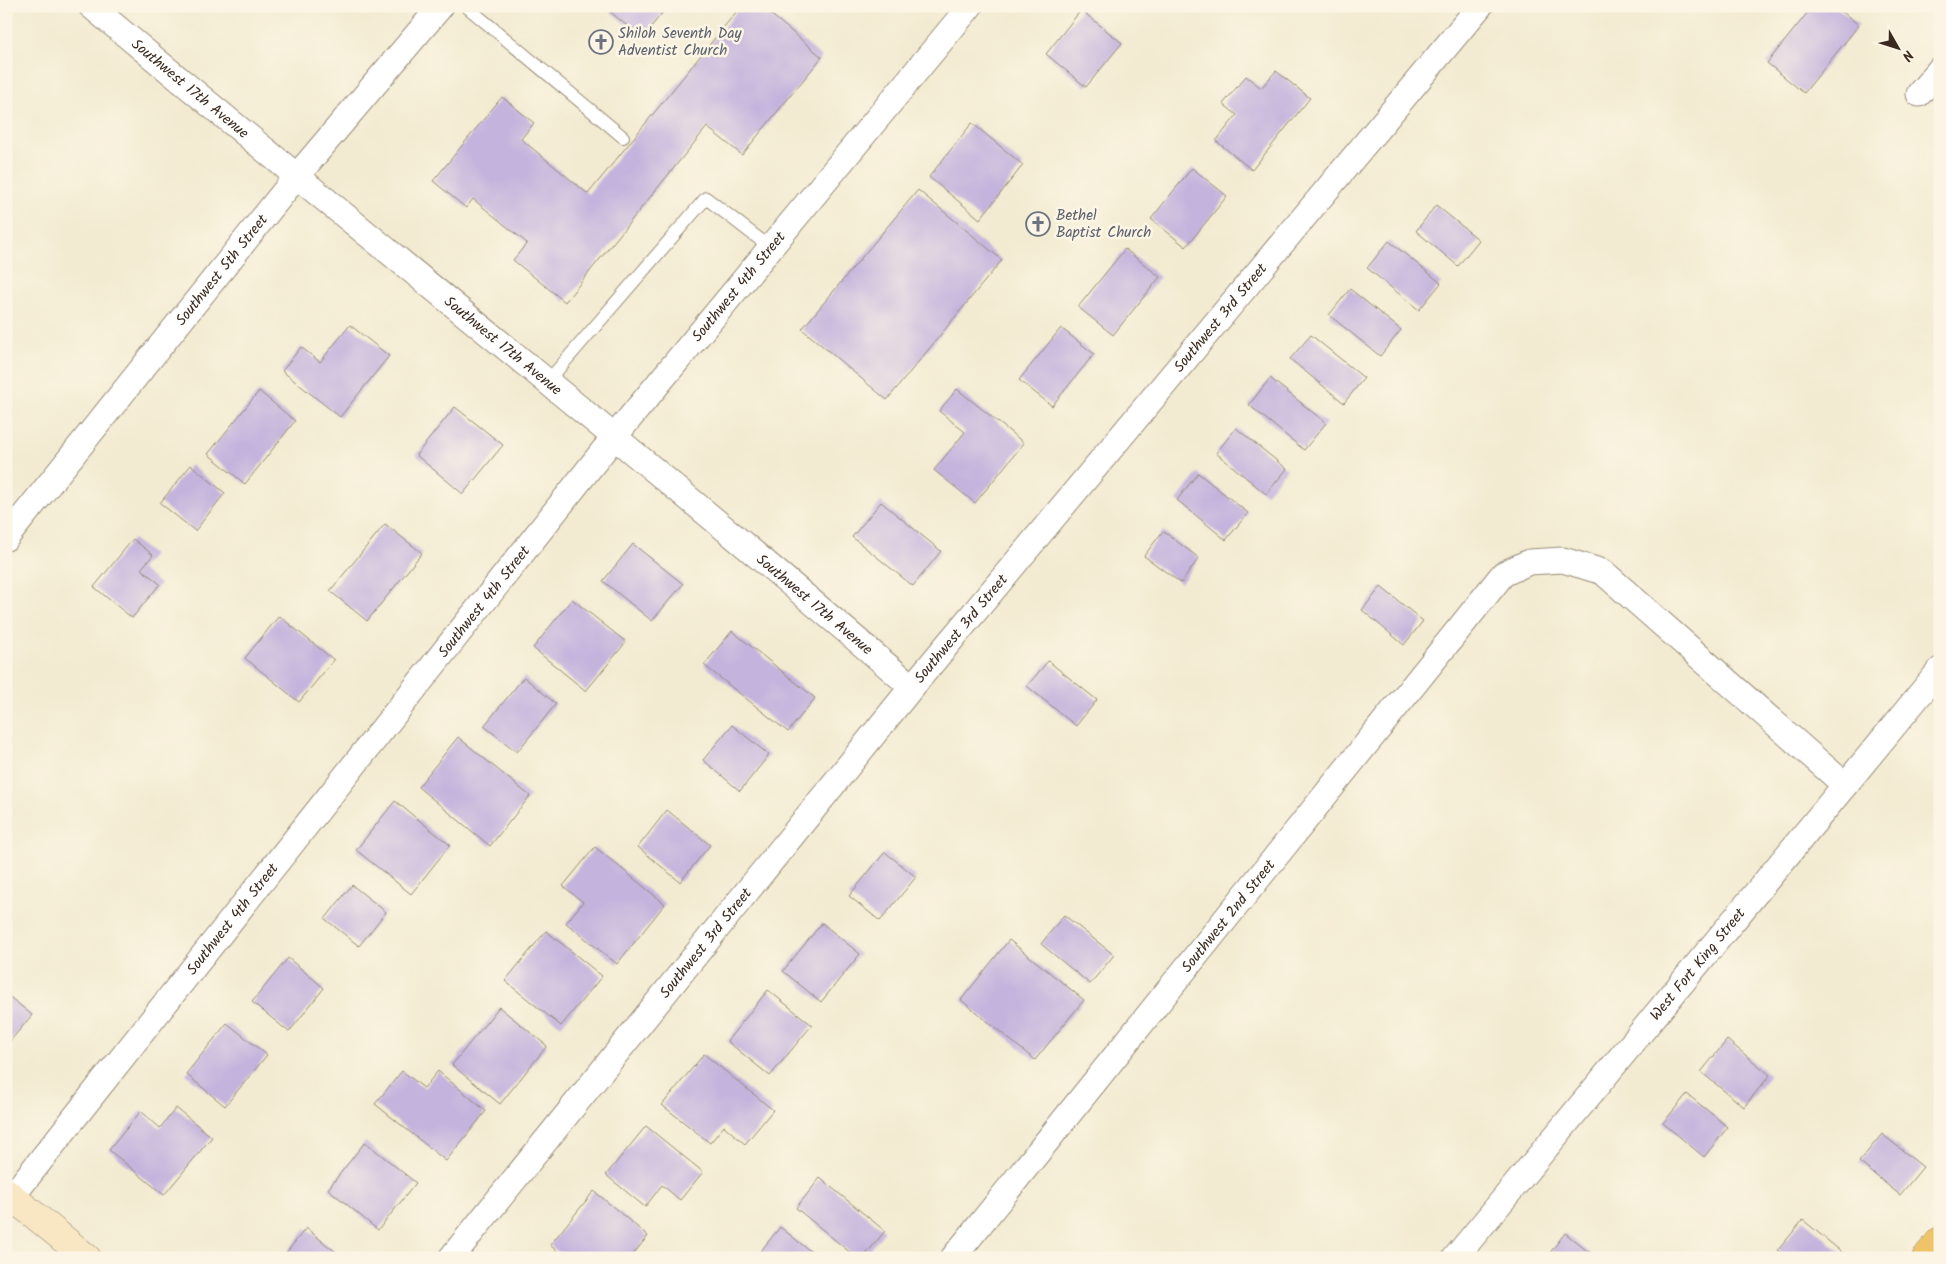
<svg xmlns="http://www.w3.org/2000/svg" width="1946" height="1264" font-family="Kalam,sans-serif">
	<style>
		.building { fill: #c4b3dd }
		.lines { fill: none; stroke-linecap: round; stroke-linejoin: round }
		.lane-casing { stroke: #978a78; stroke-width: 14 }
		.street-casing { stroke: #978a78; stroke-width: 27 }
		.secondary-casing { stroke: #978a78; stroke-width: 29 }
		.primary-casing { stroke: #978a78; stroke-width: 29 }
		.lane { stroke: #fff; stroke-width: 12 }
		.street { stroke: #fff; stroke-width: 25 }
		.secondary { stroke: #f9e7c3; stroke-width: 28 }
		.primary { stroke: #efc469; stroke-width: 28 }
		.labels { text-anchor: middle; stroke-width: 5; stroke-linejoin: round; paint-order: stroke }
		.worship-label { font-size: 15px; fill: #5b616d; stroke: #fcf5e5; text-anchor: start }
		.street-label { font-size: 15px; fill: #3b2a1e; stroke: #fcf5e5 }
	</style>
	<rect width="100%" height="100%" fill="#fcf5e5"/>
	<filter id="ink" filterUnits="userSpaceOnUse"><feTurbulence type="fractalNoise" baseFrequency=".02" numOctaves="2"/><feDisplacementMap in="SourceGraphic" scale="10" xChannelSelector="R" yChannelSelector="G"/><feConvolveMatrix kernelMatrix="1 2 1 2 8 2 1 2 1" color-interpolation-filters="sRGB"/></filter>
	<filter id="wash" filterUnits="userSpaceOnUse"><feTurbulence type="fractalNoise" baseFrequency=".0096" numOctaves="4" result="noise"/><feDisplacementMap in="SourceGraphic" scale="20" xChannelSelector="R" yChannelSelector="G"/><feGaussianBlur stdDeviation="1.12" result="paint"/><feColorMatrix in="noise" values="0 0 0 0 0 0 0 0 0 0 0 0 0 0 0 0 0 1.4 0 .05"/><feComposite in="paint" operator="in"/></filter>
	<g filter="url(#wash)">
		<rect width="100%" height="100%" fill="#f3ebd1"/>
		<g id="blocks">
			<!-- building -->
			<path class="building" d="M 603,6 L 668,6 L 642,38 Z
				M 741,6 L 761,6 L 822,57 L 742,155 L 707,127 L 565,302 L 513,260 L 527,243 L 473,199 L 466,208 L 433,181 L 502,97 L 534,123 L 521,139 L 588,194 Z
				M 1813,6 L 1835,6 L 1859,25 L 1804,93 L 1767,63 Z
				M 1081,10 L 1122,43 L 1086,87 L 1046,54 Z
				M 1276,71 L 1310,98 L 1252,170 L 1216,141 L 1237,115 L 1223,104 L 1246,76 L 1261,88 Z
				M 972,123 L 1023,165 L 980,219 L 929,177 Z
				M 1192,168 L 1227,196 L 1186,247 L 1151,219 Z
				M 918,190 L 1002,260 L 887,400 L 802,329 Z
				M 1436,205 L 1479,240 L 1458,266 L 1416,231 Z
				M 1389,241 L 1441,283 L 1419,310 L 1367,268 Z
				M 1125,249 L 1160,277 L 1113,335 L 1078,307 Z
				M 1350,289 L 1401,330 L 1380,356 L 1329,315 Z
				M 350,325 L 389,356 L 340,417 L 282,371 L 301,347 L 320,362 Z
				M 1061,328 L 1094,354 L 1052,406 L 1019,380 Z
				M 1311,335 L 1364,378 L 1344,403 L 1290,359 Z
				M 1270,378 L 1326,423 L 1304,450 L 1249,405 Z
				M 957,389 L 1024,443 L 975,503 L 934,470 L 965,432 L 939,411 Z
				M 259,391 L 295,421 L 245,484 L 208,454 Z
				M 455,407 L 503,445 L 463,494 L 416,455 Z
				M 1236,428 L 1287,469 L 1266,494 L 1216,453 Z
				M 191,465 L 225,493 L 195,531 L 160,503 Z
				M 1198,473 L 1248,513 L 1226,540 L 1177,500 Z
				M 881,502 L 941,551 L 913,586 L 852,537 Z
				M 385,524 L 422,553 L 367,621 L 330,591 Z
				M 1163,531 L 1199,558 L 1181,583 L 1144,556 Z
				M 133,539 L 153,555 L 141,569 L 160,584 L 132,618 L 94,587 Z
				M 633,544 L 683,584 L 652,621 L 603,581 Z
				M 1381,587 L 1423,621 L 1404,645 L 1362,610 Z
				M 572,599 L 626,642 L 586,691 L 533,648 Z
				M 279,616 L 334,660 L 299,702 L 245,658 Z
				M 732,631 L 815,698 L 788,732 L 704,665 Z
				M 1048,661 L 1097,700 L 1076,726 L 1027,686 Z
				M 524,677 L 556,704 L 517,752 L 484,726 Z
				M 732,725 L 769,755 L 740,791 L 703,760 Z
				M 458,737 L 530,796 L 490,846 L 418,787 Z
				M 395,801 L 450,845 L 411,894 L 356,850 Z
				M 667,810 L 710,845 L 680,882 L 638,847 Z
				M 595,847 L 665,904 L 617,964 L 566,923 L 583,902 L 563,886 Z
				M 885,852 L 916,877 L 880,921 L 849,896 Z
				M 352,885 L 386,912 L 359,946 L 325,919 Z
				M 1064,915 L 1114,955 L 1090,984 L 1041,944 Z
				M 822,923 L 860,954 L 821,1002 L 783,971 Z
				M 546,931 L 602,976 L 561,1026 L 505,981 Z
				M 1009,940 L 1084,1000 L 1035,1060 L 961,1000 Z
				M 288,958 L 324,988 L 289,1032 L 252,1002 Z
				M 768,990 L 812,1025 L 770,1076 L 727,1041 Z
				M 6,994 L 32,1015 L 6,1046 Z
				M 499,1007 L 547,1046 L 500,1104 L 452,1065 Z
				M 227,1023 L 267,1055 L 225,1106 L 186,1074 Z
				M 1727,1040 L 1770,1075 L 1744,1107 L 1701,1072 Z
				M 704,1054 L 773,1110 L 745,1144 L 724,1126 L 710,1143 L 662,1105 Z
				M 402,1071 L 424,1088 L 438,1071 L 486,1111 L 446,1161 L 375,1104 Z
				M 1687,1094 L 1728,1127 L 1704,1157 L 1663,1123 Z
				M 176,1108 L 212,1137 L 164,1195 L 109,1150 L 141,1111 L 160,1128 Z
				M 646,1126 L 703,1172 L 680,1200 L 662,1185 L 645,1207 L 606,1175 Z
				M 1882,1134 L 1923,1167 L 1900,1195 L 1859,1162 Z
				M 365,1142 L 416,1183 L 378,1230 L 328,1189 Z
				M 820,1178 L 885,1231 L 863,1258 L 857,1258 L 796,1208 Z
				M 594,1191 L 648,1236 L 630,1258 L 610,1258 L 606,1255 L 604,1258 L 565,1258 L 550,1245 Z
				M 1803,1220 L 1849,1258 L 1788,1258 L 1778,1250 Z
				M 780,1227 L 819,1258 L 756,1257 Z
				M 306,1228 L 337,1253 L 333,1258 L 282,1258 Z
				M 1565,1233 L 1596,1258 L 1546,1258 Z"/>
		</g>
	</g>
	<g filter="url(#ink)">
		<use href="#blocks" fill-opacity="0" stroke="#978a78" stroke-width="1"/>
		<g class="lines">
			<!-- lane casing -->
			<g class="lane-casing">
				<path id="lane" d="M 466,6 L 623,137
					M 548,381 L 706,198 L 771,248"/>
			</g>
			<!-- street casing -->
			<g class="street-casing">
				<g id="street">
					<path id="s1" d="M 91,6 C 364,234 642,455 912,687"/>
					<path d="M 1919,94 L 1940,69"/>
					<path id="s2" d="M 6,538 L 296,177 L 441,6"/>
					<path id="s3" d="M 6,1204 L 615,436 L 970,6"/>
					<path id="s4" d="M 451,1258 L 912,687 L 1480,6"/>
					<path id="s5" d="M 953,1258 L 1503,574 L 1529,562 L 1563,560 L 1603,572 L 1845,785"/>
					<path id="s6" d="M 1455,1258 L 1940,670"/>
				</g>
			</g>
			<!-- secondary casing -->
			<g class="secondary-casing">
				<path id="secondary" d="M 6,1192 L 87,1258"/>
			</g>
			<!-- primary casing -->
			<g class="primary-casing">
				<path id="primary" d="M 1926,1258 L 1940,1241"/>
			</g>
			<!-- lane -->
			<use href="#lane" class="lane"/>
			<!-- street -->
			<use href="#street" class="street"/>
			<!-- secondary -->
			<use href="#secondary" class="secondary"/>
			<!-- primary -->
			<use href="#primary" class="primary"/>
		</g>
	</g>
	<!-- icons -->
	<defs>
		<g id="church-ring" transform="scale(1.25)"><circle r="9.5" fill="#fcf5e5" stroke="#6b7280" stroke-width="1.5"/><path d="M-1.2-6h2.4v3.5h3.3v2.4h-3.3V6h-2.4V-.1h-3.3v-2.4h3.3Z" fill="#6b7280"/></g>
	</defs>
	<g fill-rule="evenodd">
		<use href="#church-ring" x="601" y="42"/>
		<use href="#church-ring" x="1038" y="224"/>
	</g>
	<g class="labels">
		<!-- worship labels -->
		<g class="worship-label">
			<text x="618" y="38">Shiloh Seventh Day<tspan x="618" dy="17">Adventist Church</tspan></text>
			<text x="1056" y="220">Bethel<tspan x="1056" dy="17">Baptist Church</tspan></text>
		</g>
		<!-- street labels -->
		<g class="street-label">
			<text dy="5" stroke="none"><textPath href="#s1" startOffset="129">Southwest 17th Avenue</textPath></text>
			<text dy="5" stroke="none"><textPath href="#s2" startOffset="344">Southwest 5th Street</textPath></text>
			<text dy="5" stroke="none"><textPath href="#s3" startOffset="1174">Southwest 4th Street</textPath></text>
			<text dy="5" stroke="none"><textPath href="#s4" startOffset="1215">Southwest 3rd Street</textPath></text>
			<text dy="5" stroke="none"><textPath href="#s1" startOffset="534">Southwest 17th Avenue</textPath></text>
			<text dy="5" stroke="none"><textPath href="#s3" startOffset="769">Southwest 4th Street</textPath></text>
			<text dy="5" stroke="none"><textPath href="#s1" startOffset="939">Southwest 17th Avenue</textPath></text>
			<text dy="5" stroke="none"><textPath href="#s4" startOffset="810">Southwest 3rd Street</textPath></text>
			<text dy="5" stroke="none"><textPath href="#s5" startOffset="439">Southwest 2nd Street</textPath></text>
			<text dy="5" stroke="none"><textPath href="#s3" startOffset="364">Southwest 4th Street</textPath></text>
			<text dy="5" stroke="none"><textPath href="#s4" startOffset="405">Southwest 3rd Street</textPath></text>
			<text dy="5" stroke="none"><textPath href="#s6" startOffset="381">West Fort King Street</textPath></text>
		</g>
	</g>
	<!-- margin -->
	<rect width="1946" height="1264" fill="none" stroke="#fcf5e5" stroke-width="25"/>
	<!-- north arrow -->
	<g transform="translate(1898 48) rotate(129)" stroke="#fcf5e5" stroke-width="4" paint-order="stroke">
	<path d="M0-4L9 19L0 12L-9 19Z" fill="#3b2a1e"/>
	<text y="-8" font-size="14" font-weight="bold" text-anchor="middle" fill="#3b2a1e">N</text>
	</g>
</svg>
